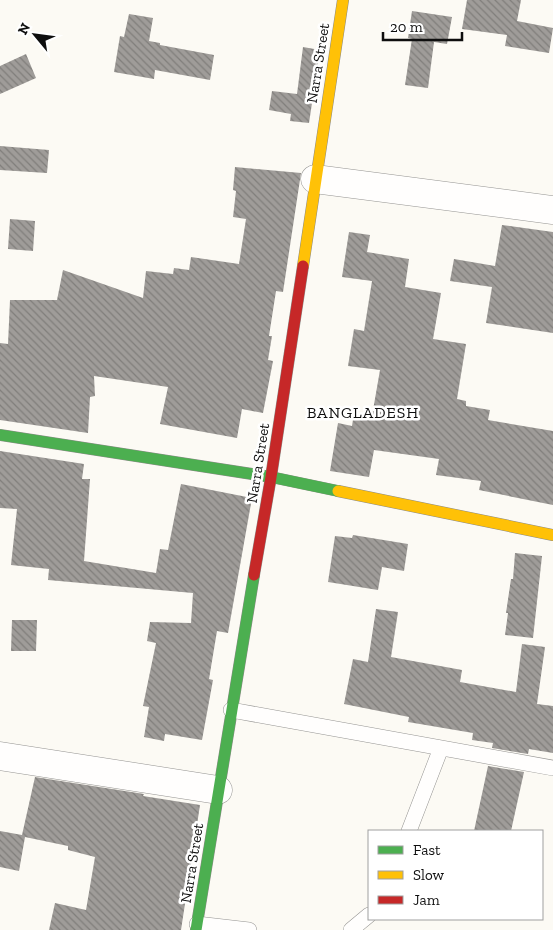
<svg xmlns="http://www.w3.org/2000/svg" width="553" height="930" font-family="'Zilla Slab',serif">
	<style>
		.building { fill: url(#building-back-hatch) }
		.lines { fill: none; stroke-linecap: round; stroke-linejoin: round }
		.lane-casing { stroke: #959492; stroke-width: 16 }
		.street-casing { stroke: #959492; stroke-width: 29 }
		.fast-casing { stroke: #8c8b88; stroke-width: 12 }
		.slow-casing { stroke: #8c8b88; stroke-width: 12 }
		.jam-casing { stroke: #8c8b88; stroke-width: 12 }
		.lane { stroke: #fffefd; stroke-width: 15 }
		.street { stroke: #fffefd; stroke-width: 28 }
		.fast { stroke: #4caf50; stroke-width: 11 }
		.slow { stroke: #ffc107; stroke-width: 11 }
		.jam { stroke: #c62828; stroke-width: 11 }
		.labels { text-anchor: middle; stroke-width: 5; stroke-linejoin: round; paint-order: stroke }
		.street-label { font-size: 15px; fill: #0e0e0e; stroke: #fff }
		.neighbourhood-label { font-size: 16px; letter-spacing: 1px; fill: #0e0e0e; stroke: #fff }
	</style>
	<defs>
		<pattern id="building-back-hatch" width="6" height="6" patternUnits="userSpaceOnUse" patternTransform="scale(1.25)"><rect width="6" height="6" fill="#9f9c99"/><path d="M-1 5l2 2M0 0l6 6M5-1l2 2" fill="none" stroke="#807e7b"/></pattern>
	</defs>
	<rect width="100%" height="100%" fill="#fcfaf4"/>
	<!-- building -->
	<path class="building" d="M 467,0 L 521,0 L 517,21 L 553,28 L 549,53 L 505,46 L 507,35 L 462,29 Z
		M 412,11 L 452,17 L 447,44 L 434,42 L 428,88 L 405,85 L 412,39 L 408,38 Z
		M 129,14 L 153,18 L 149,41 L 160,43 L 160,45 L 214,55 L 210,80 L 155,70 L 154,79 L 114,72 L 120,36 L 124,37 Z
		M 303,47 L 320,50 L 309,123 L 290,121 L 291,114 L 269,110 L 272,91 L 297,94 Z
		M 26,54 L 36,78 L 0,94 L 0,66 Z
		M 0,146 L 49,150 L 47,173 L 0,170 Z
		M 235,167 L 301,173 L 283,292 L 276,291 L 269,336 L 272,336 L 268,360 L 273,361 L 263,413 L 242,409 L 237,438 L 160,424 L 168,387 L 94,376 L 95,396 L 90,397 L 88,433 L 0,420 L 0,343 L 8,344 L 10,300 L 57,300 L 63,270 L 143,298 L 146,271 L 173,274 L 174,268 L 189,270 L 191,257 L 239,264 L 246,219 L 233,217 L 236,191 L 233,190 Z
		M 10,219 L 35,221 L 33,251 L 8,249 Z
		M 502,225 L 553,232 L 553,333 L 486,323 L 492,287 L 450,281 L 454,259 L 495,266 Z
		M 349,232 L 370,235 L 367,252 L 409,259 L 405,287 L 441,293 L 433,339 L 466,344 L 457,399 L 466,401 L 466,406 L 490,410 L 488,420 L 553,431 L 553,505 L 479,490 L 481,481 L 436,475 L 439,459 L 374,450 L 369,477 L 330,471 L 338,423 L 352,426 L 354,413 L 372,416 L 380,370 L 348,366 L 354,329 L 364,331 L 372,281 L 342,277 Z
		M 0,451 L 84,464 L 82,479 L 90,479 L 84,561 L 156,573 L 160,549 L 168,550 L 181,484 L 252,498 L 228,633 L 217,631 L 209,679 L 213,680 L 202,740 L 165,734 L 164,741 L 144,737 L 149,707 L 143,706 L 156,643 L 147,641 L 150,622 L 191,623 L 193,593 L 48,580 L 49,569 L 11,565 L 17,509 L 0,508 Z
		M 353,535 L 408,544 L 404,571 L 382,567 L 378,590 L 328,582 L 335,536 L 352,538 Z
		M 515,553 L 542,556 L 533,638 L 505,635 L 508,613 L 506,613 L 511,579 L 513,579 Z
		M 376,609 L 398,612 L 391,657 L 462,670 L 460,682 L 516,692 L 522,644 L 545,647 L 537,704 L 553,706 L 553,753 L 529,749 L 528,754 L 492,748 L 493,743 L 472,740 L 473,733 L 408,722 L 409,717 L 344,704 L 353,659 L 368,662 Z
		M 12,620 L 37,620 L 36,651 L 11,651 Z
		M 488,766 L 524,772 L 511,831 L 474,831 Z
		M 35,777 L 144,794 L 143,796 L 200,805 L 181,930 L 49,930 L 55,903 L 86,910 L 95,857 L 68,850 L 68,846 L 25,837 L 19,871 L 0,867 L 0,831 L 22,835 Z"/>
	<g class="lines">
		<!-- lane casing -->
		<g class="lane-casing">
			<path id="lane" d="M 231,710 L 553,768
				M 409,831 L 441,748
				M 197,924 L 249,930
				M 351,930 L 369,915"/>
		</g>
		<!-- street casing -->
		<g class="street-casing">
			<path id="street" d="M 315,179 L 553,210
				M 0,756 L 218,790"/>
		</g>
		<!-- fast casing -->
		<g class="fast-casing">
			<path id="fast" d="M 0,435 L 271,477 L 338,491
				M 196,930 L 254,575"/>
		</g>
		<!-- slow casing -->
		<g class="slow-casing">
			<path id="slow" d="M 303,266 L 343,0
				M 338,491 L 553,535"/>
		</g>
		<!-- jam casing -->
		<g class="jam-casing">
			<path id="jam" d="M 254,575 L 271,477 L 303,266"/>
		</g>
		<!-- lane -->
		<use href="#lane" class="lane"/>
		<!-- street -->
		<use href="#street" class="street"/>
		<!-- fast -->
		<use href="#fast" class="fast"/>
		<!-- slow -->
		<use href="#slow" class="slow"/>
		<!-- jam -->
		<use href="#jam" class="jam"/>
	</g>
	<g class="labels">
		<!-- street labels -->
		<g class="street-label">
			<text transform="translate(318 63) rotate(-81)" y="5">Narra Street</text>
			<text transform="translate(258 463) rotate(-81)" y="5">Narra Street</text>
			<text transform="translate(192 863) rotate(-81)" y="5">Narra Street</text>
		</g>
		<!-- neighbourhood labels -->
		<g class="neighbourhood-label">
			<text x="363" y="418">BANGLADESH</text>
		</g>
	</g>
	<!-- legend -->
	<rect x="368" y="830" width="175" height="90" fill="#ffffff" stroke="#9f9f9f"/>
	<rect x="378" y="846" width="25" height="8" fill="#4caf50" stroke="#9f9f9f"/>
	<text x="413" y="855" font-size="15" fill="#0e0e0e">Fast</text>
	<rect x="378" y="871" width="25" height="8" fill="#ffc107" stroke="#9f9f9f"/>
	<text x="413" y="880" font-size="15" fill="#0e0e0e">Slow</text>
	<rect x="378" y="896" width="25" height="8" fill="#c62828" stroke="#9f9f9f"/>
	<text x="413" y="905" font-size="15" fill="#0e0e0e">Jam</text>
	<!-- north arrow -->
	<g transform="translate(35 35) rotate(299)" stroke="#ffffff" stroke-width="4" paint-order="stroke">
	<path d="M0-4L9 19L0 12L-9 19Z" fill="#0e0e0e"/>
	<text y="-8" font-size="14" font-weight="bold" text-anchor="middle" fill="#0e0e0e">N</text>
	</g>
	<!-- scale -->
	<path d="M383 32v8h79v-8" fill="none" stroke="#0e0e0e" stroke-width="2.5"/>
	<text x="390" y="32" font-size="15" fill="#0e0e0e" stroke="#ffffff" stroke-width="4" paint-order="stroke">20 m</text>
</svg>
